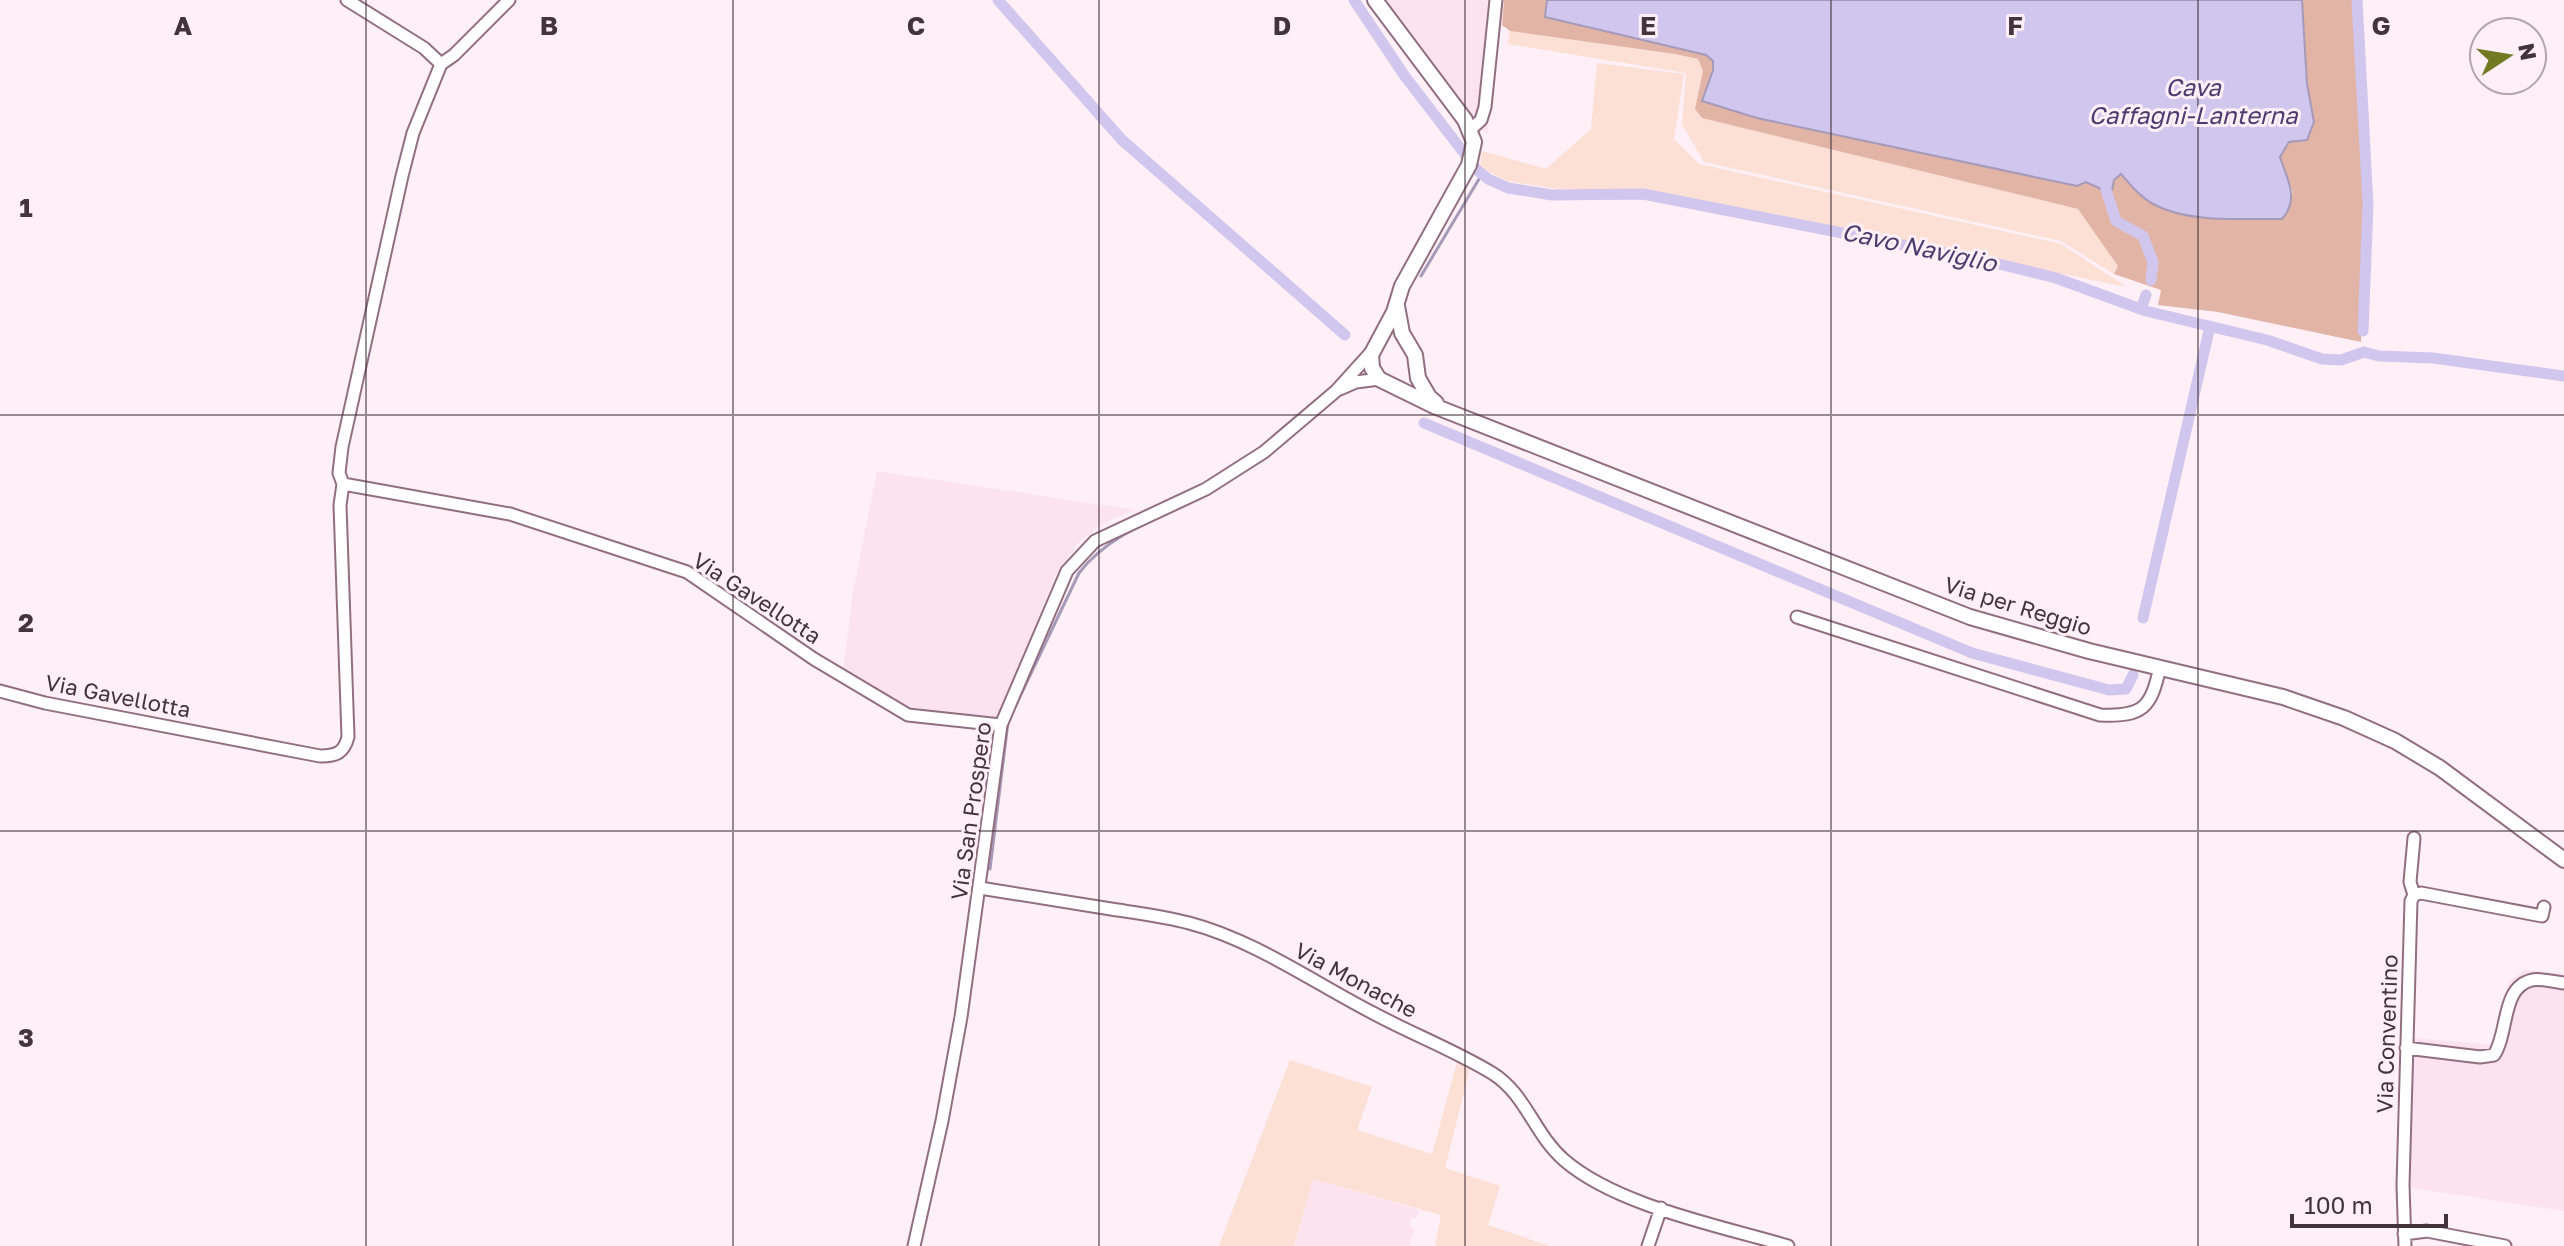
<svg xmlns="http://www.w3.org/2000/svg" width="2564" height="1246" font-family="'Golos Text',sans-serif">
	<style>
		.built { fill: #fde2ef }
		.green { fill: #fcdfd5 }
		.forest { fill: #e2b4a6 }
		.water { fill: #d0c6ee; stroke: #a69ab9; stroke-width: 2 }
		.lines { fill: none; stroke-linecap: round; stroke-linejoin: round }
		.stream { stroke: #a69ab9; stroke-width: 3 }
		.canal { stroke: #d0c6ee; stroke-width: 11 }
		.minor-casing { stroke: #916f80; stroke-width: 15 }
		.major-casing { stroke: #916f80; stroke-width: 18 }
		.minor { stroke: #fff; stroke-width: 11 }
		.major { stroke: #fff; stroke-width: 14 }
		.grid { fill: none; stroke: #43343c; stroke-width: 2; stroke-opacity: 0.55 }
		.labels { text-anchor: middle; stroke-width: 6; stroke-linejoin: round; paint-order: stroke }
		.street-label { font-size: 22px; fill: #43343c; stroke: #ffeff6 }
		.water-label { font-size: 24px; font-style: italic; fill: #4b3c6f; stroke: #ffeff6 }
		.grid-label { font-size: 26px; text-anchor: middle; font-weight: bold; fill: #43343c; stroke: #ffeff6; stroke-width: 6; stroke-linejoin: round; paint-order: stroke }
	</style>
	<rect width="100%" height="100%" fill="#ffeff6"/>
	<!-- built -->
	<path class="built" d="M 1382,0 L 1491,0 L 1495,49 L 1487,134 L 1467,111 Z
		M 877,471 L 1135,510 L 1106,522 L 1079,542 L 1054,577 L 1017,673 L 1005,726 L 898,710 L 843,673 L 853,593 Z
		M 2525,970 L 2564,974 L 2564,1211 L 2399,1186 L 2400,1037 L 2498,1045 L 2509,981 Z
		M 1313,1179 L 1419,1210 L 1417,1218 L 1411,1218 L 1409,1226 L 1414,1230 L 1409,1246 L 1295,1246 Z"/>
	<!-- green -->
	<path class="green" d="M 1510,31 L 1675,54 L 1698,59 L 1703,71 L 1695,109 L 1702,118 L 2078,209 L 2119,266 L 2114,274 L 2061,241 L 1704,162 L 1682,124 L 1686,73 L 1508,44 Z
		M 1597,63 L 1684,74 L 1674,139 L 1699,164 L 2061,244 L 2127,287 L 1644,189 L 1558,189 L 1507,181 L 1480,167 L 1482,151 L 1546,169 L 1591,129 Z
		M 1458,1059 L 1471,1064 L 1445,1168 L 1500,1186 L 1488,1225 L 1549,1246 L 1435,1246 L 1441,1215 L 1313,1179 L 1294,1246 L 1219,1246 L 1290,1060 L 1372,1087 L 1357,1130 L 1432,1154 Z"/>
	<!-- forest -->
	<path class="forest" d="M 1504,0 L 1547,0 L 1546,17 L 1706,55 L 1713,61 L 1713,70 L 1702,101 L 1757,118 L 2077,186 L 2086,182 L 2103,190 L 2121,174 L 2139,194 L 2293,193 L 2279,158 L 2289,142 L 2314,122 L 2307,84 L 2302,0 L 2354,0 L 2365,191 L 2361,342 L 2218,312 L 2158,305 L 2161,290 L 2114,274 L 2118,266 L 2078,209 L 1702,118 L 1695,109 L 1703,71 L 1698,59 L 1675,54 L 1510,31 L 1502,25 Z"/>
	<!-- water -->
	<path class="water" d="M 1547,0 L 2302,0 L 2307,84 L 2314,122 L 2307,140 L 2289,142 L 2280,157 C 2287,179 2300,199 2282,219 C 2240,218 2191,224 2153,204 C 2140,197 2131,185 2121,174 L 2114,180 L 2112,190 L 2103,190 L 2086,182 L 2077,186 L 1757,118 L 1702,101 L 1713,70 L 1713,61 L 1706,55 L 1545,17 Z"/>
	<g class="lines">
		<!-- stream -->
		<path class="stream" d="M 1421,276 L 1482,174
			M 1209,493 L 1267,457
			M 1013,711 L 1079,573 C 1108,535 1156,519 1198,499
			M 990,869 L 1008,722"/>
		<!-- canal -->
		<path class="canal" d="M 998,0 L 1122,140 L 1345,335
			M 1354,0 L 1404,75 L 1477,170 L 1488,179 L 1508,188 L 1552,195 L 1643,194 L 1995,263 L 2056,278 L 2146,311 L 2267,340 L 2322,359 L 2341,360 L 2364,352 L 2379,356 L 2433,358 L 2564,376
			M 2357,0 L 2368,205 L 2363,331
			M 2106,190 L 2116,221 L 2143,236 L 2153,262 L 2151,280
			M 2141,309 L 2146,295
			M 1424,423 L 1972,653 L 2109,690 L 2126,689 L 2133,675
			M 2143,618 L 2210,326"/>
		<!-- minor casing -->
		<g class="minor-casing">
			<path id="minor" d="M 347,0 L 424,48 L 441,64
				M 441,64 L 413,133 L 402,176 L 342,447 L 339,473 L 343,484 L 510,514 L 687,572 L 814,659 L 908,715 L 1001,725
				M 441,64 L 454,55 L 509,0
				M 1471,129 L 1481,120 L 1485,107 L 1496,0
				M 1340,389 L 1356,382 L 1379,379
				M 1797,617 L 2100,715 C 2144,717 2151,707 2160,667
				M 0,691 L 45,703 L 320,756 C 336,756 344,753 348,737 L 340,505 L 343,484
				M 980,888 C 1024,895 1068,902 1111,909 C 1137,913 1163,916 1189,923 C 1254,940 1313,982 1373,1013 C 1412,1034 1454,1050 1492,1073 C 1526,1094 1534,1134 1564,1160 C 1617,1206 1721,1226 1788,1246
				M 2414,895 L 2421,893 L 2542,916 L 2544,907
				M 2406,1048 L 2480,1057 L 2494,1055 C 2509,1032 2501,987 2532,980 C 2541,978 2555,982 2564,983
				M 2404,1234 L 2427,1231 L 2505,1246
				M 914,1246 L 942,1121 L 961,1017 L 1001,725 L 1067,571 L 1095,541 L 1206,489 L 1264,452 L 1336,391 L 1374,349
				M 1648,1246 L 1661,1208
				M 2405,1246 L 2403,1185 L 2411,901 L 2414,895 L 2410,882 L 2414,838"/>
		</g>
		<!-- major casing -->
		<g class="major-casing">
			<path id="major" d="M 1375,0 L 1465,120 L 1474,142 L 1469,165 L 1402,286 L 1394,312 L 1371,355 L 1372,368 L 1379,379 L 1434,406 L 1970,617 L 2089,651 L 2283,697 L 2344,718 L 2395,741 L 2440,768 L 2564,860
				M 1397,306 L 1402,333 L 1415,355 L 1418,378 L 1429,397 L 1436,403"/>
		</g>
		<!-- minor -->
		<use href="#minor" class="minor"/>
		<!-- major -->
		<use href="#major" class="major"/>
	</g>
	<!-- grid -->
	<path class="grid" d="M 366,0 L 366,1246M 733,0 L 733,1246M 1099,0 L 1099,1246M 1465,0 L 1465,1246M 1831,0 L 1831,1246M 2198,0 L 2198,1246M 0,415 L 2564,415M 0,831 L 2564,831"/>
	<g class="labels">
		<!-- street labels -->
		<g class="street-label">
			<text transform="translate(757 598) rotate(33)" y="8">Via Gavellotta</text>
			<text transform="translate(2018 606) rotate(17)" y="8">Via per Reggio</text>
			<text transform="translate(118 696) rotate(11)" y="8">Via Gavellotta</text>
			<text transform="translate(971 811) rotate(-82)" y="8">Via San Prospero</text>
			<text transform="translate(1356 980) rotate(28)" y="8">Via Monache</text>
			<text transform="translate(2387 1034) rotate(-88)" y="8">Via Conventino</text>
		</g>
		<!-- water labels -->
		<g class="water-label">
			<text x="2193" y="96">Cava<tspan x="2193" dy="28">Caffagni-Lanterna</tspan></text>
			<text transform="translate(1919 248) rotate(12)" y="8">Cavo Naviglio</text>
		</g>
	</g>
	<g class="grid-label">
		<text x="183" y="35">A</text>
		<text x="549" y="35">B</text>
		<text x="916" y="35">C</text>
		<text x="1282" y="35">D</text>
		<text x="1648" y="35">E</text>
		<text x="2015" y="35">F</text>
		<text x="2381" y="35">G</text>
		<text x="26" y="217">1</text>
		<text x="26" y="632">2</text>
		<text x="26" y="1047">3</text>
	</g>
	<!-- north arrow -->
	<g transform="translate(2508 56) rotate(78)"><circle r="38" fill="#ffeff6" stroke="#b4a4ac" stroke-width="2"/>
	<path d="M0-6L14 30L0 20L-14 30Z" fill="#737a24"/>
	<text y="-12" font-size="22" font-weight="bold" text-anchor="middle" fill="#43343c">N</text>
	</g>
	<!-- scale -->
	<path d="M2292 1214v12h154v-12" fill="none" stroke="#43343c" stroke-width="4"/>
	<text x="2304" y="1214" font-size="24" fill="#43343c" stroke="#ffeff6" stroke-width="6" paint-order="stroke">100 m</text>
</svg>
